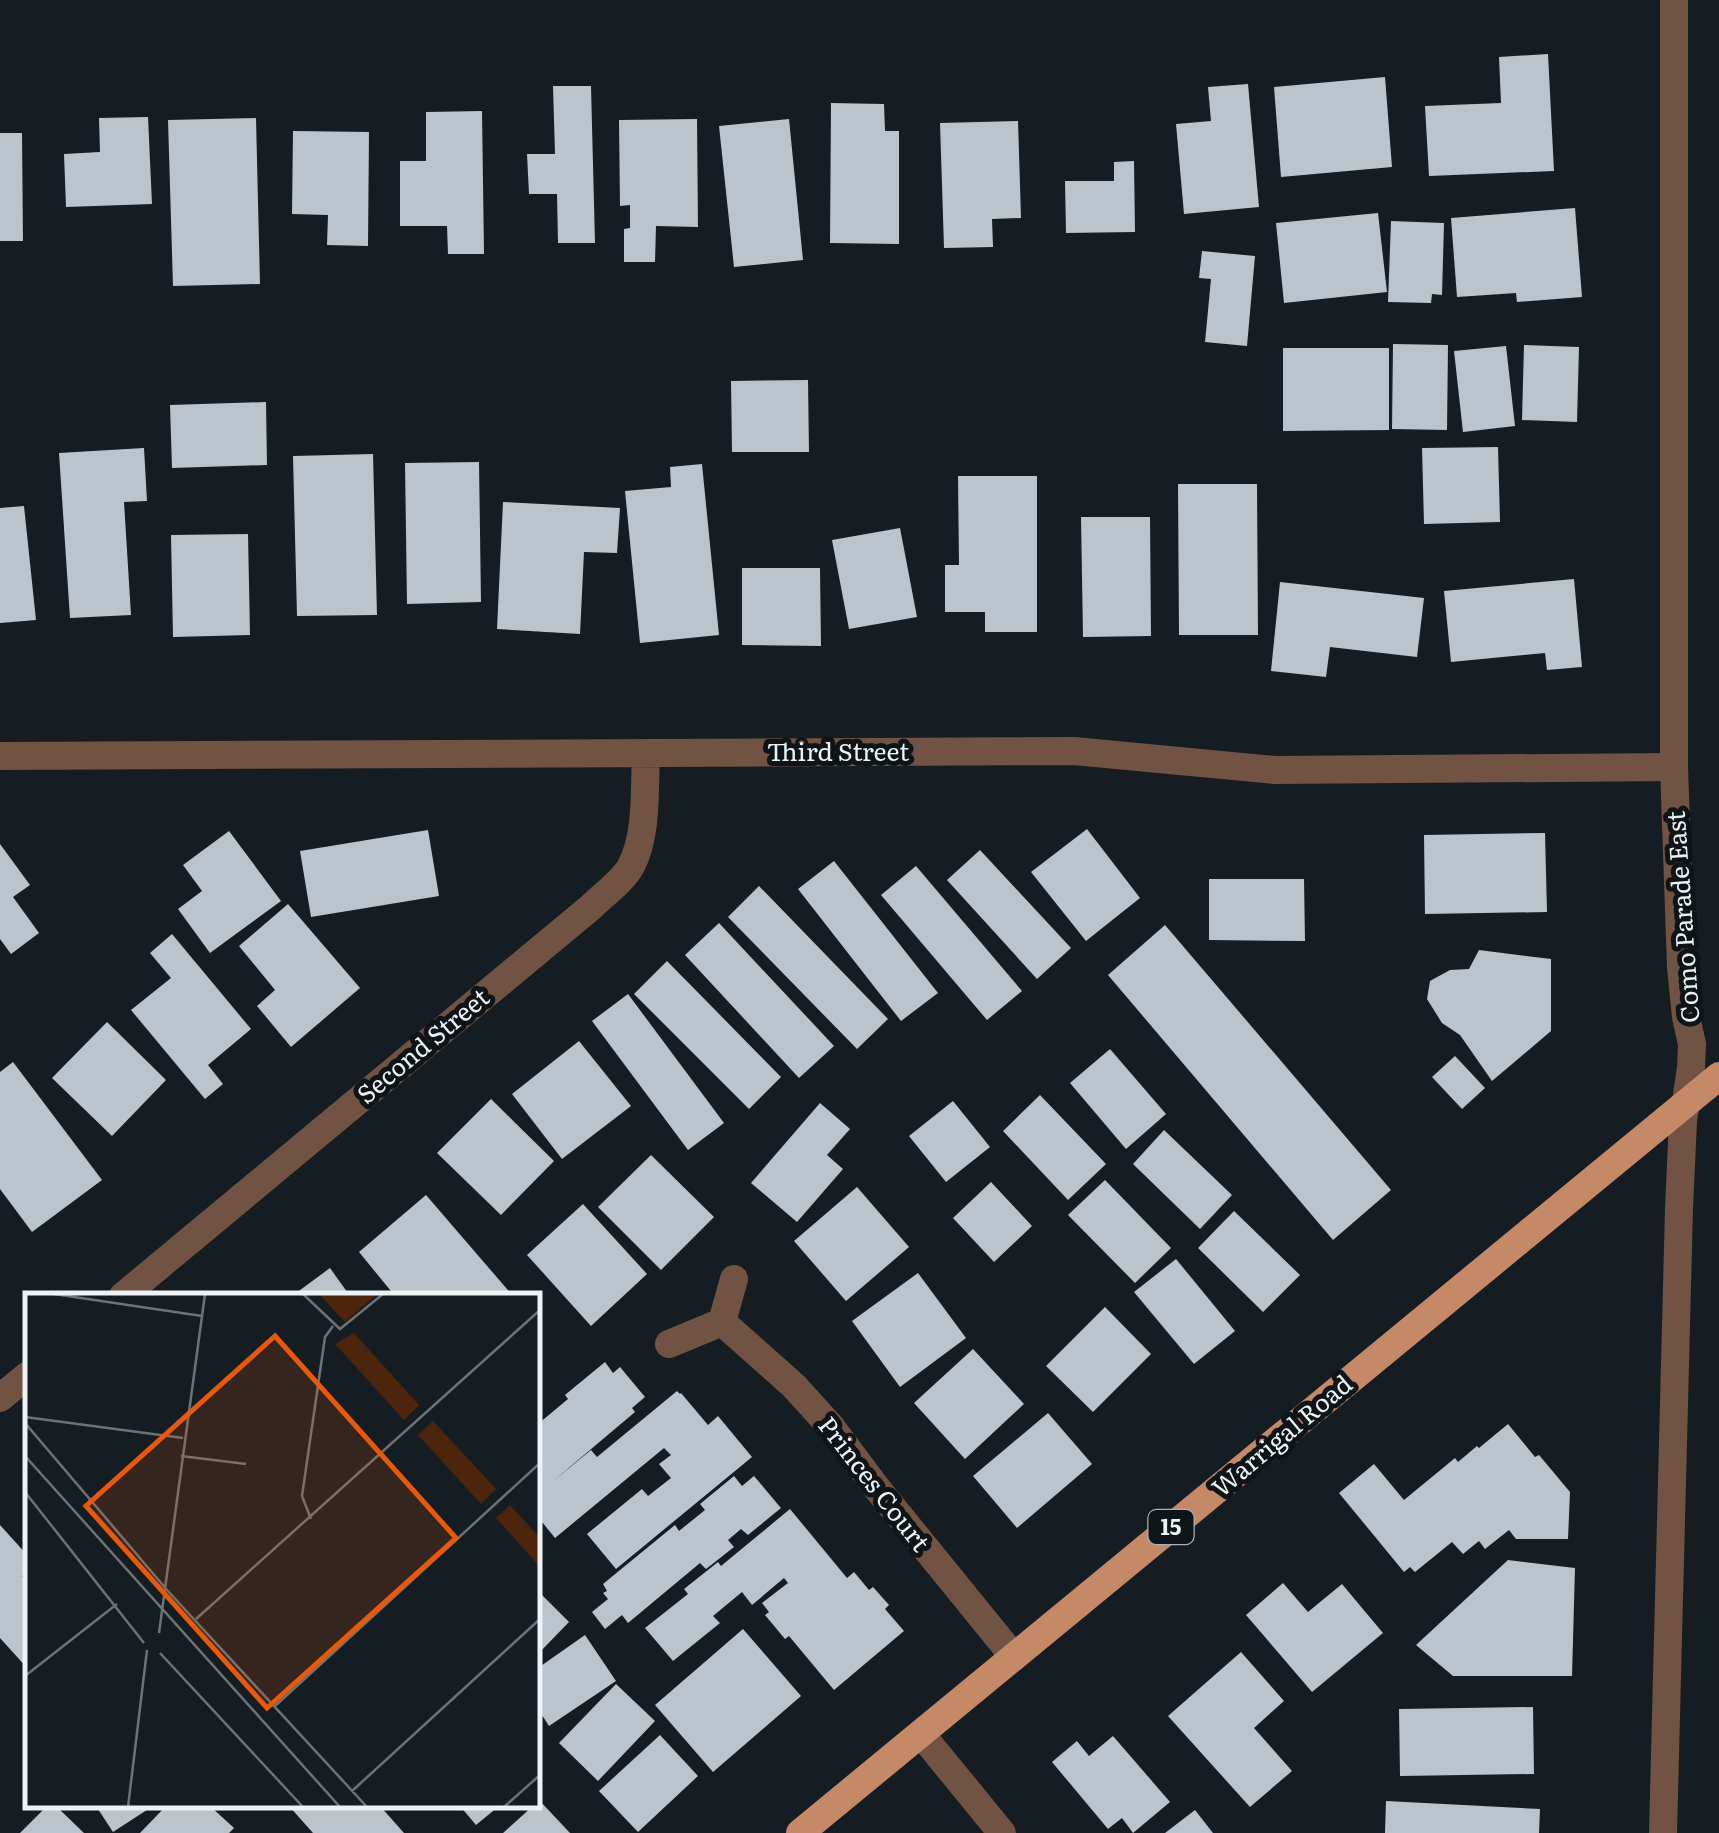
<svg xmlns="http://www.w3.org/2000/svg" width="1719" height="1833" font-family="Literata,serif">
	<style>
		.building { fill: #bbc4ca }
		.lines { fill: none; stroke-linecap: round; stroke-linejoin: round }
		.minor { stroke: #705342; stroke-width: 28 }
		.tertiary { stroke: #705342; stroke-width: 28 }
		.primary { stroke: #c68967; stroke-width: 28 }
		.labels { text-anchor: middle; stroke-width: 10; stroke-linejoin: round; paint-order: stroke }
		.shield { fill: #0e1418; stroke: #aaafb3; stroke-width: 2.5 }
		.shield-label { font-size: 22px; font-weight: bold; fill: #edf2f5 }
		.street-label { font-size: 25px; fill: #edf2f5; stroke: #0e1418 }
		.inset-road { fill: none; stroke: #6c7276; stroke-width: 2.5 }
		.view { fill: #e8590c; fill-opacity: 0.15; stroke: #e8590c; stroke-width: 5 }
		.inset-edge { fill: none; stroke: #edf2f5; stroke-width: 5 }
	</style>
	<rect width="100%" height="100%" fill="#161d22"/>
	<!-- building -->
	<path class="building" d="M 1548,54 L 1554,171 L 1429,176 L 1425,106 L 1501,103 L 1499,57 Z
		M 1385,77 L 1392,167 L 1281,177 L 1274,87 Z
		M 1248,84 L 1259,207 L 1184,214 L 1176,124 L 1211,121 L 1208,87 Z
		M 553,86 L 591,86 L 595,243 L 558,243 L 557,194 L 529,194 L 527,154 L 555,154 Z
		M 831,103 L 884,104 L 885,131 L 899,131 L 899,244 L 830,243 Z
		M 482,111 L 484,254 L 448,254 L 447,226 L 400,226 L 400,161 L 426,161 L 426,112 Z
		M 148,117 L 152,204 L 66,207 L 64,154 L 100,152 L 99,118 Z
		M 256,118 L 260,284 L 173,286 L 168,120 Z
		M 697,119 L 698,227 L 656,226 L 655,262 L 624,262 L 624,229 L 630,228 L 630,205 L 620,206 L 619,120 Z
		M 789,119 L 803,260 L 734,267 L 719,126 Z
		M 1018,121 L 1021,218 L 992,219 L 993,247 L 944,248 L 940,123 Z
		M 293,131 L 369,132 L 368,246 L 327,245 L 328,215 L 292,214 Z
		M 0,133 L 22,133 L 23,241 L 0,241 Z
		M 1134,161 L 1135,232 L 1066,233 L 1065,181 L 1114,181 L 1114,162 Z
		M 1575,208 L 1582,297 L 1517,302 L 1516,293 L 1457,297 L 1451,218 Z
		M 1378,213 L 1387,292 L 1284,303 L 1276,223 Z
		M 1391,221 L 1444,223 L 1442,295 L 1432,294 L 1431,303 L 1388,302 Z
		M 1202,251 L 1255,256 L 1247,346 L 1205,342 L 1211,279 L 1199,278 Z
		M 1393,344 L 1448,345 L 1447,430 L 1392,429 Z
		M 1524,345 L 1579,347 L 1577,422 L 1522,420 Z
		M 1506,346 L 1515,426 L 1463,432 L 1454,351 Z
		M 1283,348 L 1389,348 L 1389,430 L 1283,431 Z
		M 808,380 L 809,452 L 732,452 L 731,381 Z
		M 266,402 L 267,465 L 172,468 L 170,405 Z
		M 1498,447 L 1500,522 L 1424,524 L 1422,448 Z
		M 144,448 L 147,501 L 124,502 L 131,615 L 70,618 L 59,453 Z
		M 373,454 L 377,615 L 297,616 L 293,456 Z
		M 479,462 L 481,602 L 407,604 L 405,463 Z
		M 702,464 L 719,635 L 640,643 L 625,491 L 671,487 L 670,467 Z
		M 958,476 L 1037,476 L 1037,632 L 985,632 L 985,612 L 945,612 L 945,565 L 959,565 Z
		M 1178,484 L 1257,484 L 1258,635 L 1179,635 Z
		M 503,502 L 620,508 L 617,553 L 584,552 L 580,634 L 497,629 Z
		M 24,506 L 36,620 L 0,623 L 0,508 Z
		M 1081,517 L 1150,517 L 1151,636 L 1083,637 Z
		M 900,528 L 917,617 L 849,629 L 832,540 Z
		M 248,534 L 250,635 L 173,637 L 171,535 Z
		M 742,568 L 820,568 L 821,646 L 742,645 Z
		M 1574,579 L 1582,667 L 1547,670 L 1545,653 L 1451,662 L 1444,591 Z
		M 1280,582 L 1424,598 L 1417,657 L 1330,647 L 1326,677 L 1271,671 Z
		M 1087,829 L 1140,898 L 1086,941 L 1031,872 Z
		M 428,830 L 439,896 L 311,917 L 300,851 Z
		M 229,831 L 281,901 L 210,953 L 178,909 L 202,891 L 183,865 Z
		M 1545,833 L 1547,912 L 1425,914 L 1424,835 Z
		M 0,844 L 30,885 L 13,897 L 39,933 L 11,954 L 0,939 Z
		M 980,850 L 1071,948 L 1037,979 L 947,880 Z
		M 834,861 L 938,993 L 901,1021 L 798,889 Z
		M 916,866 L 1022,991 L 987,1020 L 881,895 Z
		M 1209,879 L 1304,879 L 1305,941 L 1209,940 Z
		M 759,886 L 888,1019 L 857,1049 L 728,917 Z
		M 288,904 L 360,988 L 291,1047 L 257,1006 L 275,990 L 239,946 Z
		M 719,923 L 834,1046 L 799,1078 L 685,955 Z
		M 1165,925 L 1391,1190 L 1333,1240 L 1108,975 Z
		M 172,934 L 251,1029 L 208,1065 L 223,1084 L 205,1099 L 131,1010 L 171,978 L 150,953 Z
		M 1479,950 L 1551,959 L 1551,1031 L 1492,1081 L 1460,1035 L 1442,1023 L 1427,999 L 1430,981 L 1450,970 L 1469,969 Z
		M 667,961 L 781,1077 L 749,1109 L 634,994 Z
		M 628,994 L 724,1123 L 688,1150 L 592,1021 Z
		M 107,1022 L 166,1080 L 112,1136 L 52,1078 Z
		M 579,1041 L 631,1106 L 562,1159 L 512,1094 Z
		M 1110,1049 L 1166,1114 L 1126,1149 L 1070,1083 Z
		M 1455,1056 L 1485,1088 L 1462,1109 L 1432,1077 Z
		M 13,1062 L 102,1180 L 32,1232 L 0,1189 L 0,1072 Z
		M 1040,1095 L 1106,1164 L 1068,1200 L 1003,1131 Z
		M 491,1099 L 554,1161 L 501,1215 L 437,1153 Z
		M 953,1101 L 990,1147 L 946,1182 L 909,1136 Z
		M 820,1103 L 850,1129 L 827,1155 L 843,1169 L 797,1222 L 751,1183 Z
		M 1164,1130 L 1232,1195 L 1200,1229 L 1133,1164 Z
		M 651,1155 L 714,1217 L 661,1270 L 598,1207 Z
		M 1105,1180 L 1171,1248 L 1135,1283 L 1068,1215 Z
		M 991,1182 L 1032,1226 L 994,1262 L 953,1218 Z
		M 857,1187 L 909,1247 L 846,1301 L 794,1241 Z
		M 426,1195 L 513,1296 L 395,1296 L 359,1252 Z
		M 583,1204 L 647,1274 L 591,1326 L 527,1255 Z
		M 1234,1211 L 1300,1275 L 1263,1312 L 1198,1248 Z
		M 1176,1259 L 1235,1331 L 1194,1364 L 1134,1292 Z
		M 330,1268 L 350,1296 L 292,1296 Z
		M 918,1273 L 966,1338 L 900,1387 L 852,1321 Z
		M 1105,1307 L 1151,1354 L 1093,1412 L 1046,1366 Z
		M 973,1349 L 1024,1404 L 965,1459 L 914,1403 Z
		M 605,1362 L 613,1373 L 620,1367 L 645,1397 L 632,1408 L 635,1412 L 552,1482 L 591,1450 L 597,1457 L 677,1391 L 680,1394 L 681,1393 L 708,1425 L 718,1416 L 752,1457 L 616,1569 L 587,1534 L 642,1489 L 648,1496 L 671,1478 L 659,1464 L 671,1455 L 664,1448 L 555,1538 L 538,1517 L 538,1424 L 568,1399 L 565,1395 Z
		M 1048,1413 L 1092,1464 L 1017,1528 L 973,1476 Z
		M 1508,1424 L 1535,1457 L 1539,1455 L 1570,1492 L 1568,1539 L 1516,1539 L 1509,1530 L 1485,1549 L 1479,1541 L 1463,1554 L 1452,1542 L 1415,1572 L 1410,1567 L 1404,1572 L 1339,1493 L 1374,1464 L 1404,1500 L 1455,1458 L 1458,1462 L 1477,1446 L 1479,1448 Z
		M 734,1476 L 742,1486 L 754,1476 L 781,1508 L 748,1535 L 741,1529 L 728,1540 L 734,1547 L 706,1569 L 700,1563 L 628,1623 L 622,1615 L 605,1629 L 592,1612 L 608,1599 L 603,1593 L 607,1591 L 603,1584 L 675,1525 L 679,1531 L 705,1510 L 700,1504 Z
		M 790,1509 L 847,1578 L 854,1572 L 869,1590 L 873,1587 L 889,1605 L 885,1609 L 904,1631 L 834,1690 L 789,1636 L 785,1639 L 765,1615 L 769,1612 L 762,1603 L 788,1583 L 784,1578 L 752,1605 L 742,1592 L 713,1616 L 720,1623 L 673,1661 L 645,1628 L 688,1594 L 684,1589 L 718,1562 L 721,1566 Z
		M 0,1525 L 28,1556 L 28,1572 L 22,1576 L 28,1582 L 28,1669 L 0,1638 Z
		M 1508,1560 L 1575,1568 L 1572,1676 L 1453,1676 L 1416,1645 Z
		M 1283,1583 L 1308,1612 L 1342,1584 L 1383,1633 L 1312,1692 L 1246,1615 Z
		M 538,1591 L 569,1622 L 538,1654 Z
		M 743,1629 L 801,1696 L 713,1772 L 655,1705 Z
		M 585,1635 L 616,1681 L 549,1726 L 538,1709 L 538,1668 Z
		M 1241,1652 L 1284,1701 L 1254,1728 L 1292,1771 L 1250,1807 L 1168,1716 Z
		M 616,1684 L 655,1721 L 598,1781 L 559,1743 Z
		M 1533,1707 L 1534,1774 L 1400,1776 L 1399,1709 Z
		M 660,1735 L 698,1776 L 638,1832 L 599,1791 Z
		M 1113,1736 L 1170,1802 L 1133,1833 L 1122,1818 L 1108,1829 L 1052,1762 L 1077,1741 L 1089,1756 Z
		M 539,1800 L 570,1833 L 503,1833 L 533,1806 L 538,1806 Z
		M 1386,1801 L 1540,1809 L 1539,1833 L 1385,1833 Z
		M 47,1806 L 56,1806 L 84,1833 L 20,1833 Z
		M 96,1806 L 153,1806 L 113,1832 Z
		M 166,1806 L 210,1806 L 234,1828 L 229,1833 L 140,1833 Z
		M 289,1806 L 380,1806 L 404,1833 L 313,1833 Z
		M 460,1806 L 499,1806 L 476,1825 Z
		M 1195,1810 L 1213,1833 L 1165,1833 Z"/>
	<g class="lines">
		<!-- minor -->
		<path class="minor" d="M 0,756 L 1074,751 L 1275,770 L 1674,767
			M 123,1296 L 591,907 C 603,895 623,881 631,866 C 648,834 644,788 646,753
			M 722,1322 L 794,1386 L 832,1428 L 876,1487 L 1014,1657
			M 669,1344 L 722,1322 L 734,1279
			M 0,1398 L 28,1375
			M 921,1734 L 1002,1833"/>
		<!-- tertiary -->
		<path class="tertiary" d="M 1663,1833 L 1679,1208 L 1683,1121 L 1691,1068 L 1692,1044 L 1686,1017 L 1681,967 L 1674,767 L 1674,0"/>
		<!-- primary -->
		<path class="primary" d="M 800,1833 L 1719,1076"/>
	</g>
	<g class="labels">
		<!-- shield labels -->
		<rect class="shield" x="1148.5" y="1510" width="45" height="34" rx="8"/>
		<g class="shield-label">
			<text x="1171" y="1535">15</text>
		</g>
		<!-- street labels -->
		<g class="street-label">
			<text x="838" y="761">Third Street</text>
			<text transform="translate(1683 917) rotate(-94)" y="9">Como Parade East</text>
			<text transform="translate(423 1046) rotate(-40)" y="9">Second Street</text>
			<text transform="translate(1282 1436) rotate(-40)" y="9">Warrigal Road</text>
			<text transform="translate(874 1484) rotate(52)" y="9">Princes Court</text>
		</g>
	</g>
	<!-- overview -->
	<g transform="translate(25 1293)">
		<rect width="515" height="515" fill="#161d22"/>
		<path d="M 329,40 L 394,112 L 379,127 L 310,51 ZM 408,128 L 471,196 L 456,211 L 393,142 ZM 485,212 L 515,245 L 515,274 L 471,225 Z" fill="#4c250c"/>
		<path d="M 294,1 L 352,1 L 320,29 Z" fill="#4c250c"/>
		<path class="inset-road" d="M 29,1 L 177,23M 278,1 L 315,36 L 358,1M 0,124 L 158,145M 0,130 L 142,297 L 342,514M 0,163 L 315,514M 156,163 L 221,171M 0,199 L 119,350M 286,226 L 277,203 L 300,44 L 308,33M 171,326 L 515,17M 134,340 L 180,1M 135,360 L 278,514M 0,383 L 92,311M 250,413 L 515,170M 327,498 L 515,326M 103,514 L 122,357M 479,514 L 515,482"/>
		<path class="view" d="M 250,43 L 431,245 L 242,415 L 61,213 Z"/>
		<rect width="515" height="515" class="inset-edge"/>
	</g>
</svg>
